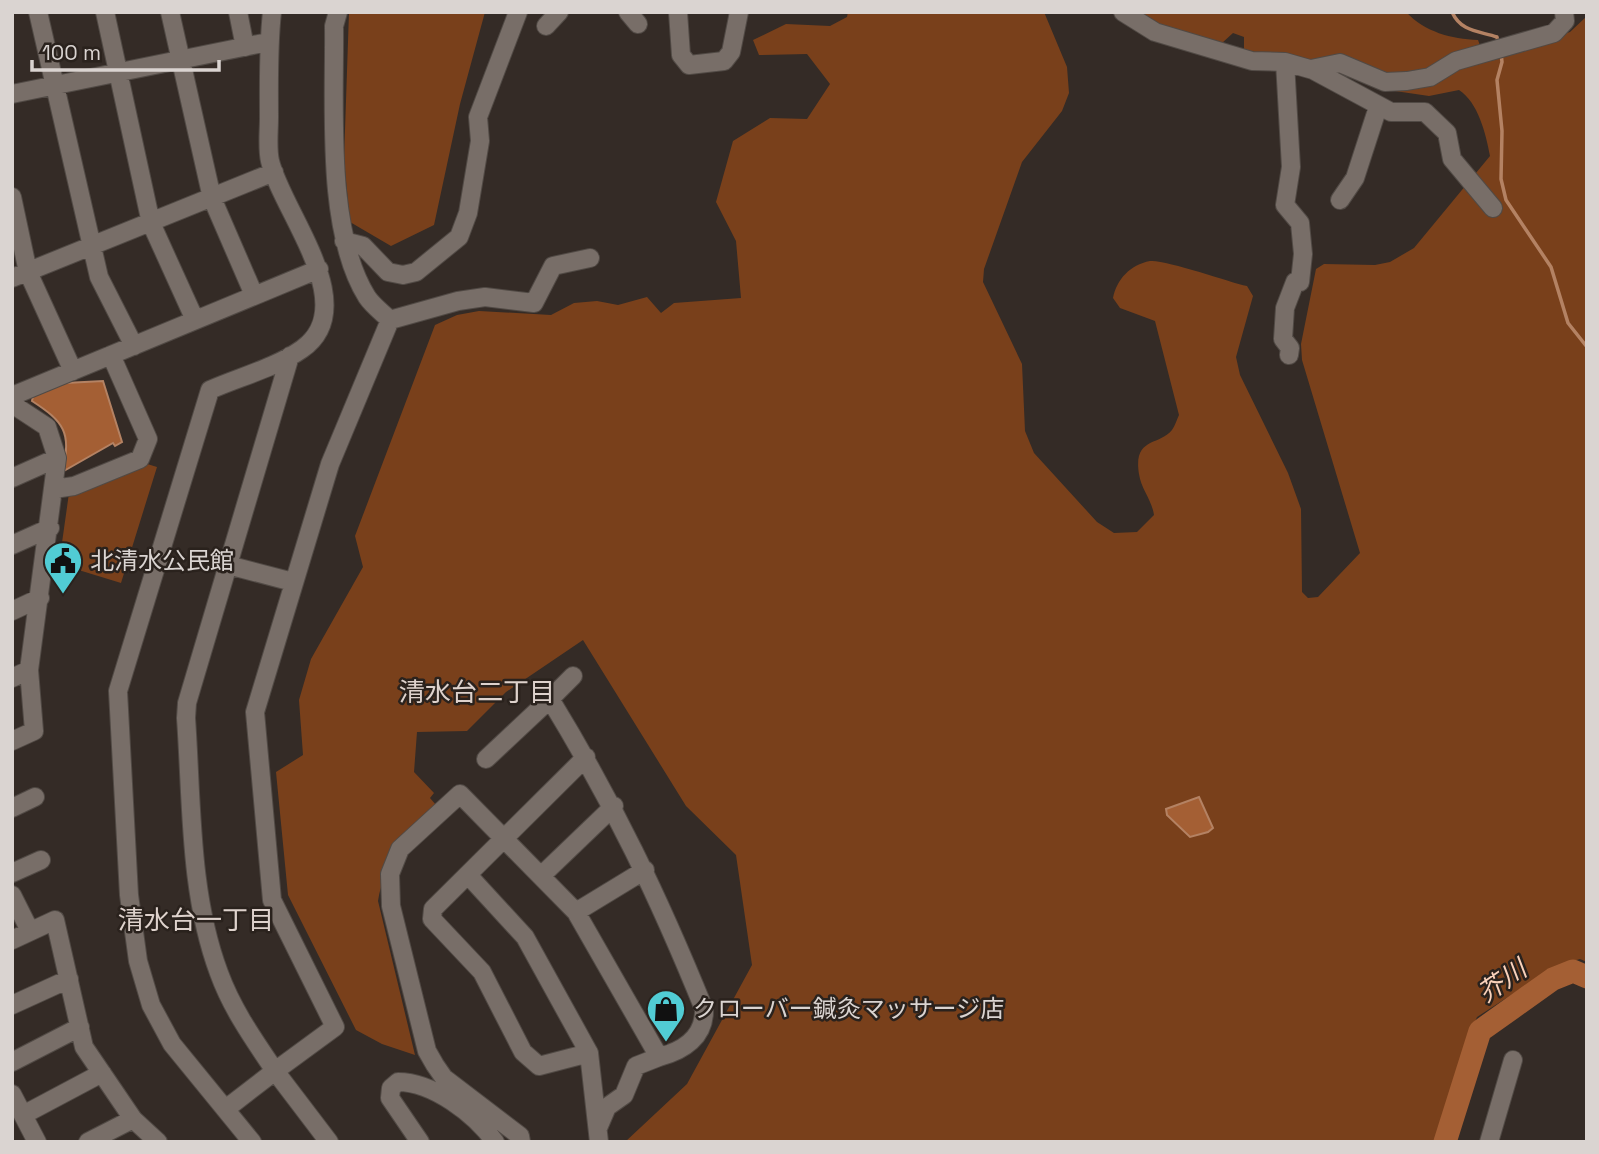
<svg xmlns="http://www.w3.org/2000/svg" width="1599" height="1154" font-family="'Space Grotesk','Noto Sans JP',sans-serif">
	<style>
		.green { fill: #79401b }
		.water { fill: #a45f34; stroke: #b48263; stroke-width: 2 }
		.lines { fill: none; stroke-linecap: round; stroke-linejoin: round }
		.stream { stroke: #b48263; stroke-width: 3.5 }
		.river { stroke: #a45f34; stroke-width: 23 }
		.minor-casing { stroke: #514a45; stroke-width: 20 }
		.minor { stroke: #786e68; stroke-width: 18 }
		.labels { text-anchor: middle; stroke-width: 5; stroke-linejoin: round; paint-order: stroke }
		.poi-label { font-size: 24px; fill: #dad4d1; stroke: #2a221d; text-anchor: start }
		.neighbourhood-label { font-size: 26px; fill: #ded2cc; stroke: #2a221d }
		.water-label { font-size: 26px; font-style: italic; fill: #fad2bb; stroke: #2a221d }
	</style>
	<rect width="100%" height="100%" fill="#342b26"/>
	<!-- green -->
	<path class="green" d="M 349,12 L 485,12 L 460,104 L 434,225 L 391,246 L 350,222 L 344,160 Z
		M 848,12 L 1044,12 L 1067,67 L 1069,93 L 1062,111 L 1022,162 L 984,269 L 983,282 L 1022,364 L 1025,431 L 1034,453 L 1097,522 L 1114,533 L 1137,532 L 1154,515 C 1152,500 1141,489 1139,474 C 1133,437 1159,446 1172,430 C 1175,426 1177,419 1179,415 L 1155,321 L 1120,308 L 1113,298 C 1117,279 1130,265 1150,261 C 1164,259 1229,282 1247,286 L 1253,296 L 1236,357 L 1240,375 L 1288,473 L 1301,509 L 1302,592 L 1308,598 L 1318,597 L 1360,553 L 1302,360 L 1301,344 L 1316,269 L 1324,264 L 1375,265 L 1390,262 L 1414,248 L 1490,156 C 1486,134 1478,102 1459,90 L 1429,96 L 1395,91 L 1485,57 L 1570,32 L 1587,16 L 1587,962 L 1580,959 L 1554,967 L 1477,1017 L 1464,1048 L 1437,1142 L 625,1142 L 687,1084 L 752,965 L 736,855 L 686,806 L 583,640 L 506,692 L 467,731 L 417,732 L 414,772 L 434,793 L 430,798 L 436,805 C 411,836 384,861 378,901 L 415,1055 L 382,1044 L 356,1030 L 288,895 L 276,772 L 303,755 L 299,700 L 311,659 L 363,567 L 355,536 L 435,325 L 457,315 L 479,311 L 551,315 L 574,303 L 597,301 L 618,305 L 647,297 L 661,313 L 674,303 L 741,298 L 736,241 L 716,202 L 733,141 L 770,118 L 807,119 L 830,84 L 807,54 L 759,55 L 753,40 L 786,24 L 830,26 L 847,17 Z
		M 1131,12 L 1406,12 C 1425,32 1451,39 1478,40 L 1481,48 L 1422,73 L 1391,74 L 1244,53 L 1244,37 L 1233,33 L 1222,43 L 1158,28 Z
		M 144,463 L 157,467 L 121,583 L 59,564 L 69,493 Z"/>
	<!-- water -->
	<path class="water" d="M 103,381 L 122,442 L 115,446 L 113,443 L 62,472 C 73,433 63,421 32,401 L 33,396 L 65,383 Z
		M 1199,797 L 1213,828 L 1208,832 L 1190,837 L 1167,815 L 1166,809 Z"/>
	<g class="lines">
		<!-- stream -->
		<path class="stream" d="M 1452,12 C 1461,32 1479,31 1497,37 L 1498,42
			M 1501,53 L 1502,62 L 1497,80 L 1502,131 L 1501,179 L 1506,200 L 1551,267 L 1568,323 L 1587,347"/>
		<!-- river -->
		<path class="river" d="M 1445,1142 L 1480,1031 L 1553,979 L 1573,971 L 1587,977"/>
		<!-- minor casing -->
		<g class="minor-casing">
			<path id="minor" d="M 38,12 L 99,277 L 134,346
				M 105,12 L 151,223 L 195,320
				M 170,12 L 212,198 L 254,295
				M 238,12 L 245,47
				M 338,12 L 334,26 C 335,104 325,230 367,297 C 373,306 383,313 390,320 L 458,301 L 485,297 L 534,303 L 553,266 L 590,258
				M 628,12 L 638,24
				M 678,12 L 681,55 L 689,65 L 724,61 L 731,52 L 739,12
				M 1123,12 L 1155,32 L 1252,61 L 1285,62 L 1313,70 L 1391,112 L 1425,112 L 1447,133 L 1452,159 L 1493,208
				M 546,26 L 559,12
				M 1285,62 L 1291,167 L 1285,205 L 1300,223 L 1303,254 L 1300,282 L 1295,282 L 1285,308 L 1283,339 L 1290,348 L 1289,355
				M 1311,69 L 1340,63 L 1385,82 L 1407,81 L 1430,77 L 1456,61 L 1554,33 L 1565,21 L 1564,12
				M 12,94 L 268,42
				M 12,197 L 28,272 L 73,371
				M 1340,200 L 1355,178 L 1378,107
				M 344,241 L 363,246 L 388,272 L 403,275 L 416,272 L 459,237 L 468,213 L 480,141 L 478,117 L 518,12
				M 12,278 L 274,172
				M 290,356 L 187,703 L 186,718 C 192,802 189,893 219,973 C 232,1009 254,1040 275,1071 L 335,1027 L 272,900 L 255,712 L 330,464 L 390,320
				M 12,396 L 319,269
				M 12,404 L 47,427 L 57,458 L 29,670 L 34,731 L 12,741
				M 12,478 L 57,458
				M 54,489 L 74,486 L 140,459 L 148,439 L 111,355
				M 12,545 L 50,528
				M 228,565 L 293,582
				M 12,611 L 40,598
				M 573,676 L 550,699 C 613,802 659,898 704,1009 C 705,1037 683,1051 659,1057
				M 12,678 L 29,670
				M 586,757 L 433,909 L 432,919 L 482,972 L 523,1052 L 539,1066 L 589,1053 L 599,1142
				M 486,759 L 550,699
				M 12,808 L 35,797
				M 12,873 L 41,860
				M 468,875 L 525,937 L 589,1053
				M 541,876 L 614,806
				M 12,895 L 30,931
				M 576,912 L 645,870
				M 12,940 L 55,920 L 84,1047 L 133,1119 L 158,1142
				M 12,1005 L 69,979
				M 12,1062 L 80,1027
				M 12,1094 L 37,1142
				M 227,1108 L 275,1071 L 329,1142
				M 23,1115 L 102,1073
				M 88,1142 L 133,1119
				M 252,1142 L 172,1044 L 151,1005 L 138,961 L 129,895 L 118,691 L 210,390 C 239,377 275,368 302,349 C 363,306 282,212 270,161 C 267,148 269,132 269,118 C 269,83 268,48 272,12
				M 420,1142 L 390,1098 L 391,1088 L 398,1082 C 433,1082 475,1114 495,1142
				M 521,1142 L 520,1136 L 444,1078 L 435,1065 L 427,1051 L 391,906 L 390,874 L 400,849 L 460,794 L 576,912 L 659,1057 L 636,1066 L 624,1095 L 607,1107 L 598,1128
				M 1489,1142 L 1513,1060"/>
		</g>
		<!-- minor -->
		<use href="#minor" class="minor"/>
	</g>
	<!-- icons -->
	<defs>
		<g id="civic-pin" transform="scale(2.0125)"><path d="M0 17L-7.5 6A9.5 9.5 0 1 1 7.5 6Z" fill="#51ccd4" stroke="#2a221d"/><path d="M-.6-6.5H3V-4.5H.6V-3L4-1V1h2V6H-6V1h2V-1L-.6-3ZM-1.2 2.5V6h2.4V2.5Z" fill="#111"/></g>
		<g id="shop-pin" transform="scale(2.0125)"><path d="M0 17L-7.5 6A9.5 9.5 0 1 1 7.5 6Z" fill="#51ccd4" stroke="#2a221d"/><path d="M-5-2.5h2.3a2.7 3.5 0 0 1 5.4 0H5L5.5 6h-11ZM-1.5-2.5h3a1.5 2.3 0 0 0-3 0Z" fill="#111"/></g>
	</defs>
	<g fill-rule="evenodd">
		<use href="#civic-pin" x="63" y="561"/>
		<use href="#shop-pin" x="666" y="1009"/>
	</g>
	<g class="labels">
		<!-- poi labels -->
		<g class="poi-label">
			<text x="90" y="569">北清水公民館</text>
			<text x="693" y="1017">クローバー鍼灸マッサージ店</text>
		</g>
		<!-- neighbourhood labels -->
		<g class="neighbourhood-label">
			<text x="477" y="701">清水台二丁目</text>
			<text x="196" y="929">清水台一丁目</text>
		</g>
		<!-- water labels -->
		<g class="water-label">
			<text transform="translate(1502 981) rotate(-35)" y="9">芥川</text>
		</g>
	</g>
	<!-- border -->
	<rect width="1599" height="1154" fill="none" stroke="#dad4d1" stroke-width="28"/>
	<!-- scale -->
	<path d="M32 60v10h187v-10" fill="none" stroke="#dad4d1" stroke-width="3.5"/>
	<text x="42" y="60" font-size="21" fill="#dad4d1" stroke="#2a221d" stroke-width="5" paint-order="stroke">100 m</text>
</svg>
